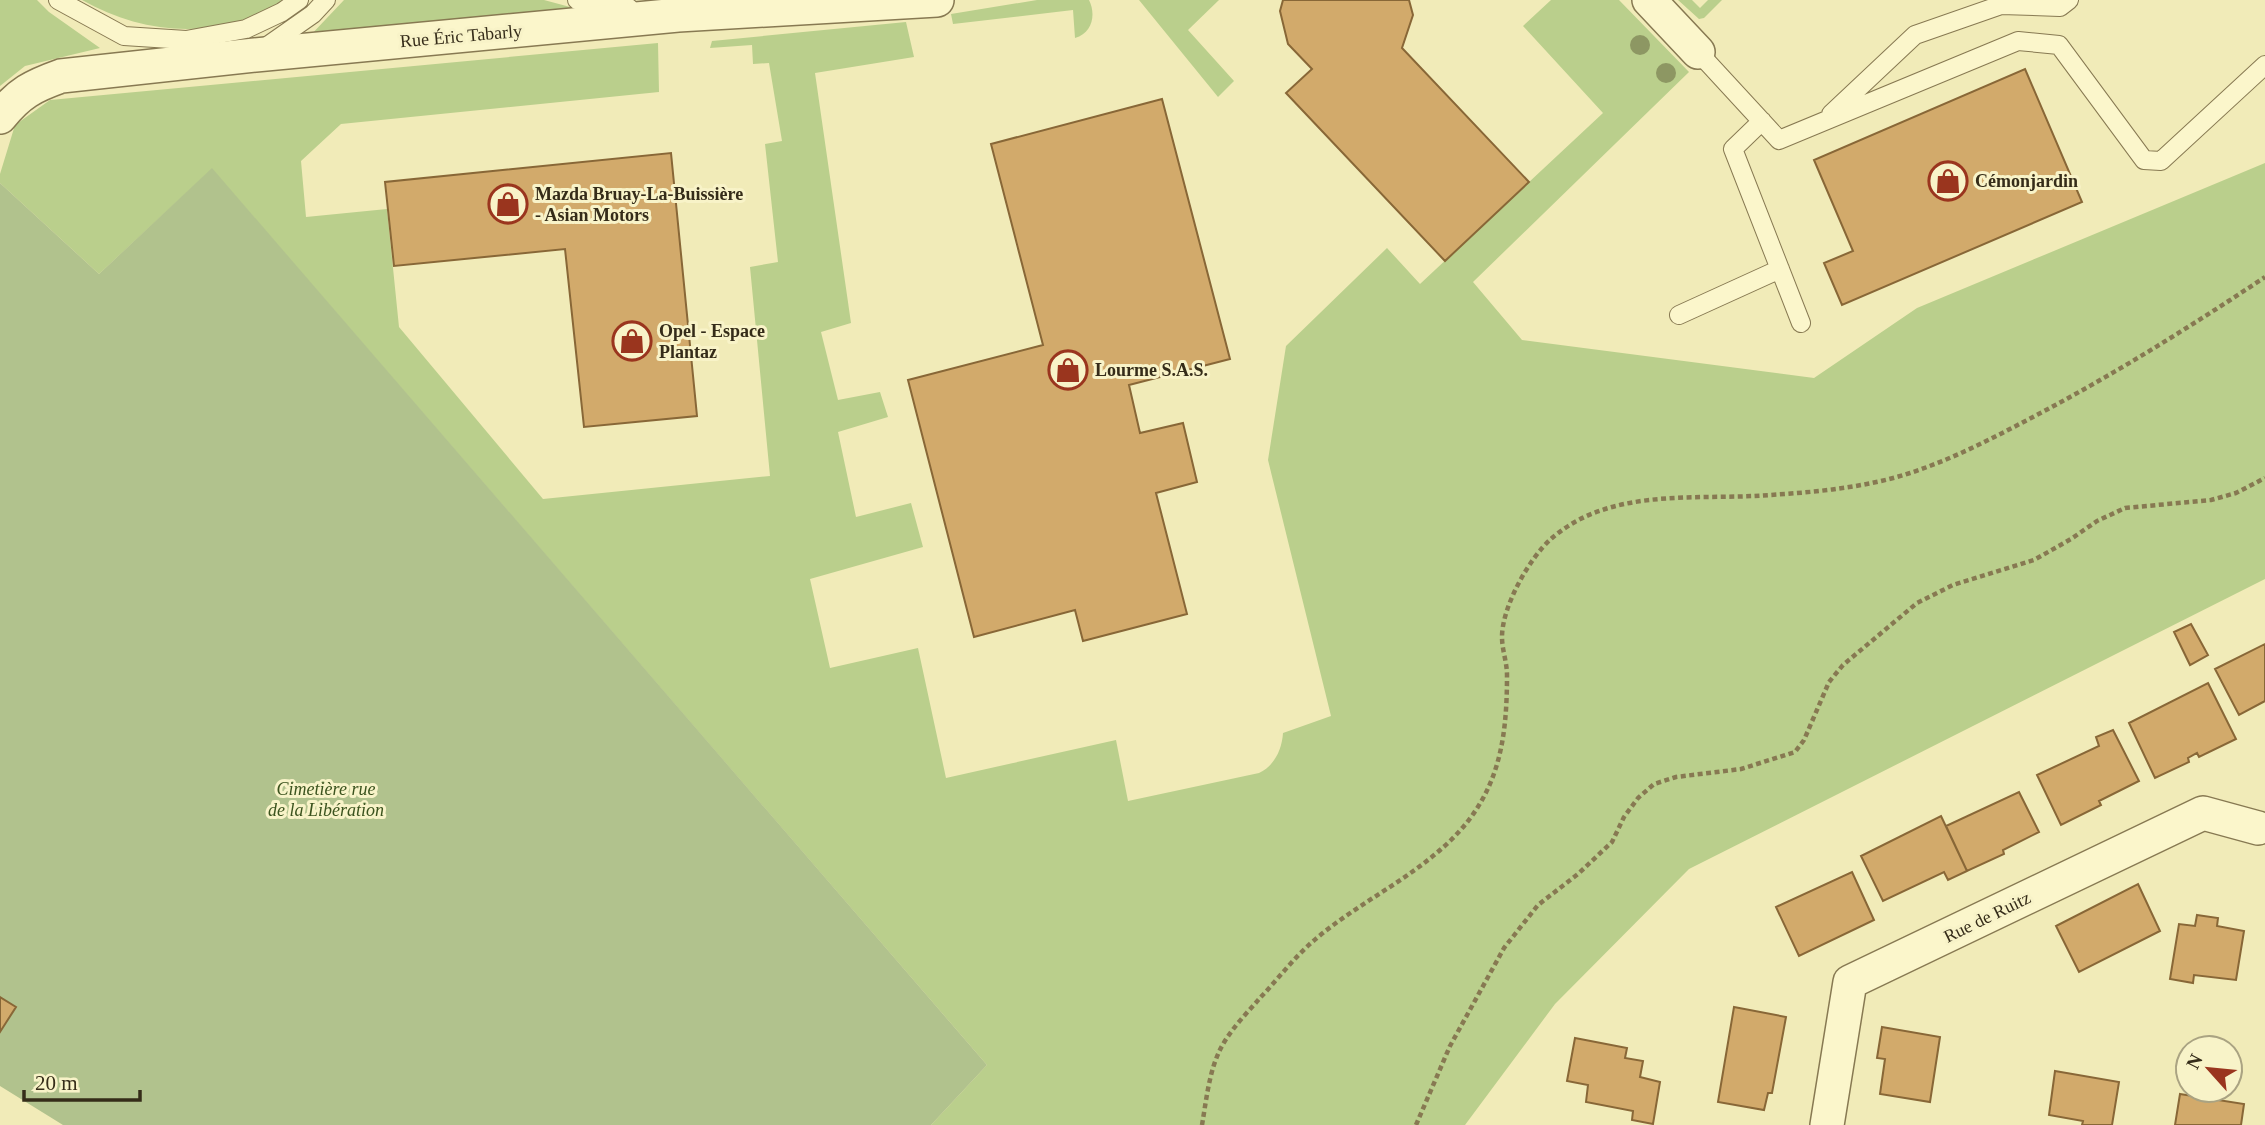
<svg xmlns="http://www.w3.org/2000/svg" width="2265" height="1125" font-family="Georgia,serif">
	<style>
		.green { fill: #bacf8c }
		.cemetery { fill: #b1c28d }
		.building { fill: #d2aa6b; stroke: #886737; stroke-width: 2 }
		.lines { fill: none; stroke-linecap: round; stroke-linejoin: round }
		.lane-casing { stroke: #877952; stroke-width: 20 }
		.street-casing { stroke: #877952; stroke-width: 36 }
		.path { stroke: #877952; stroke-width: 4.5; stroke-dasharray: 5 3.5; stroke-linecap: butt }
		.lane { stroke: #fbf6cb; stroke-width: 18 }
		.street { stroke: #fbf6cb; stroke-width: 33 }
		.tree { fill: #8d9763 }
		.labels { text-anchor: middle; stroke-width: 6; stroke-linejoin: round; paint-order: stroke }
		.street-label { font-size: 18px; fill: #352c19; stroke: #f8f3c8 }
		.poi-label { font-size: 18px; font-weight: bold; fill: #352c19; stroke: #f8f3c8; text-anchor: start }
		.park-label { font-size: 18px; font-style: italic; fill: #3b531e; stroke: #f8f3c8 }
	</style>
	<rect width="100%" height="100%" fill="#f1ebb8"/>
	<!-- green -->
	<path class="green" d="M 0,0 L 37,0 L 49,12 L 100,48 L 25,66 L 0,86 Z
		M 82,0 L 284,0 C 222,41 145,36 82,0 Z
		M 344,0 L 544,0 L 585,11 L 308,38 Z
		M 1037,0 L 1089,0 C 1096,14 1093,33 1075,38 L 1073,10 L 953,24 L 951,14 Z
		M 1139,0 L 1219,0 L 1188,30 L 1234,81 L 1218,97 Z
		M 1551,0 L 1619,0 L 1689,72 L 1473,282 L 1522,340 L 1814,378 L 1917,308 L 2265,163 L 2265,579 L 1689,869 L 1555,1004 L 1465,1125 L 931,1125 L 987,1065 L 212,169 L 99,274 L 0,183 L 0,174 L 15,125 L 50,100 L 658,43 L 659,92 L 341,124 L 301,161 L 306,217 L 387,209 L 399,327 L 543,499 L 770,476 L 750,267 L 778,262 L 765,144 L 782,141 L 769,63 L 753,64 L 752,45 L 710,48 L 712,41 L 906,22 L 914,57 L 815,73 L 851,323 L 821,332 L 838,400 L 880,392 L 888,417 L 838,432 L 856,517 L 911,503 L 923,547 L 810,579 L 830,668 L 918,648 L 946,778 L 1116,740 L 1128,801 L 1259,773 C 1274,766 1282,750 1283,733 L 1331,716 L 1268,460 L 1286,346 L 1387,248 L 1420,284 L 1603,113 L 1523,26 Z
		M 1678,0 L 1692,0 L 1700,8 L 1708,0 L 1722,0 L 1704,18 L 1699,19 Z"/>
	<!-- cemetery -->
	<path class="cemetery" d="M 212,168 L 987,1065 L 931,1125 L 63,1125 L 0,1086 L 0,183 L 99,274 Z"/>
	<!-- building -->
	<path class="building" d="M 1283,0 L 1409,0 L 1413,15 L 1402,48 L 1529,182 L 1445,261 L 1286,93 L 1312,69 L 1288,44 L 1280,11 Z
		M 2025,69 L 2082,202 L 1842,305 L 1824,263 L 1853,251 L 1814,160 Z
		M 1162,99 L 1230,359 L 1129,385 L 1140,433 L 1183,423 L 1197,482 L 1156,493 L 1187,614 L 1083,641 L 1075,610 L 974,637 L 908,380 L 1043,345 L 991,144 Z
		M 671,153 L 697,416 L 584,427 L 565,249 L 394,266 L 385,182 Z
		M 2191,624 L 2208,655 L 2190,665 L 2174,632 Z
		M 2265,644 L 2265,701 L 2239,715 L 2215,669 Z
		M 2208,683 L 2236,739 L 2199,757 L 2197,753 L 2188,758 L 2189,762 L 2155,778 L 2129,723 Z
		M 2113,730 L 2139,781 L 2099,801 L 2101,805 L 2061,825 L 2037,775 L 2099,746 L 2096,737 Z
		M 2019,792 L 2039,832 L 2003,850 L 2004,854 L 1967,871 L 1946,826 Z
		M 1941,816 L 1967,871 L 1948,880 L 1944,872 L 1883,901 L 1861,856 Z
		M 1852,872 L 1874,920 L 1799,956 L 1776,907 Z
		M 2138,884 L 2160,931 L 2079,972 L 2056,926 Z
		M 2197,915 L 2218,918 L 2217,926 L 2244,931 L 2236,980 L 2194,975 L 2193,983 L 2170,979 L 2179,924 L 2195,926 Z
		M 0,997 L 16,1007 L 0,1032 Z
		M 1734,1007 L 1786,1017 L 1772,1093 L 1768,1093 L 1764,1110 L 1718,1102 Z
		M 1882,1027 L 1940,1037 L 1930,1102 L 1880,1094 L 1885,1059 L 1877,1058 Z
		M 1575,1038 L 1627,1048 L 1625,1058 L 1643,1061 L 1640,1077 L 1660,1082 L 1653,1124 L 1632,1120 L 1633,1111 L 1586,1102 L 1588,1085 L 1567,1081 Z
		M 2055,1071 L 2119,1082 L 2112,1125 L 2082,1125 L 2083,1121 L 2049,1115 Z
		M 2180,1094 L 2244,1104 L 2241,1125 L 2175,1125 Z"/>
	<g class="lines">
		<!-- lane casing -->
		<g class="lane-casing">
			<path id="lane" d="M 58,0 L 124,36 L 186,40 L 246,29 L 282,12 L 299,0
				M 577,0 L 629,8
				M 263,49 L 313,14 L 326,0
				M 1698,52 L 1779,140 L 2018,41 L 2059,45 L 2144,160 L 2161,161 L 2265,65
				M 1831,114 L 1915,35 L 2001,5 L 2060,7 L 2069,0
				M 1762,121 L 1733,149 L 1801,323
				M 1679,315 L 1780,269"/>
		</g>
		<!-- street casing -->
		<g class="street-casing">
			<path id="street" d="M 1649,0 L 1698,52
				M 0,117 C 19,93 33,86 61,76 L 255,55 L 678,15 L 937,0
				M 1827,1125 L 1850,982 L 2203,813 L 2258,828"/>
		</g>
		<!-- path -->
		<path class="path" d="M 1202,1125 C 1206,1102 1209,1073 1219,1052 C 1228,1032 1246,1014 1260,998 C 1277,980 1293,959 1311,943 C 1355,904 1409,881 1451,840 C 1499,793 1507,740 1507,675 C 1507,662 1502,650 1502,637 C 1502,607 1529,558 1552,538 C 1608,490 1685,499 1754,496 C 1805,493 1861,489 1910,473 C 1953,459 1993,438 2033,417 C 2113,375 2190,327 2265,277
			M 1416,1125 L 1450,1046 L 1504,948 L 1538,905 L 1578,874 L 1612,842 L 1624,817 L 1638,798 L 1654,784 L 1676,777 L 1741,769 L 1795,752 L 1804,740 L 1829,682 L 1843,665 L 1917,603 L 1953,585 L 2034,560 L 2071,539 L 2097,521 L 2125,508 L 2211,500 L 2236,493 L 2265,478"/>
		<!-- lane -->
		<use href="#lane" class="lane"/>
		<!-- street -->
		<use href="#street" class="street"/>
	</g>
	<!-- trees -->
	<g class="tree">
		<circle cx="1640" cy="45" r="10"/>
		<circle cx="1666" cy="73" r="10"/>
	</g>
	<!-- icons -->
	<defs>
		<g id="shop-ring" transform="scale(2.0125)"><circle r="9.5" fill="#f8f3c8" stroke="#9a351e" stroke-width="1.5"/><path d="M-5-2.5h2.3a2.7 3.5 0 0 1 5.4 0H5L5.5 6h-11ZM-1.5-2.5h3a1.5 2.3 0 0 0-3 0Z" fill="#9a351e"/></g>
	</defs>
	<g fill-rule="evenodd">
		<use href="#shop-ring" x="1948" y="181"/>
		<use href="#shop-ring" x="508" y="204"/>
		<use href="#shop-ring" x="632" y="341"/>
		<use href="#shop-ring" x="1068" y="370"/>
	</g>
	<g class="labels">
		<!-- street labels -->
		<g class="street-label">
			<text transform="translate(461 36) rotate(-5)" y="6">Rue Éric Tabarly</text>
			<text transform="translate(1987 917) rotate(-26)" y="6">Rue de Ruitz</text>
		</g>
		<!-- poi labels -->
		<g class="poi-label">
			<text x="1975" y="187">Cémonjardin</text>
			<text x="535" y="200">Mazda Bruay-La-Buissière<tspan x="535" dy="21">- Asian Motors</tspan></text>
			<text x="659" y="337">Opel - Espace<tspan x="659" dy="21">Plantaz</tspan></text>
			<text x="1095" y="376">Lourme S.A.S.</text>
		</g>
		<!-- park labels -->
		<g class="park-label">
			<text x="326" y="795">Cimetière rue<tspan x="326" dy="21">de la Libération</tspan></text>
		</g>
	</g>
	<!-- north arrow -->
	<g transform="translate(2209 1069) rotate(297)"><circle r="33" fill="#f8f3c8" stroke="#aaa382" stroke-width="2"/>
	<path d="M0-5L12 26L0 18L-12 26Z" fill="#9a351e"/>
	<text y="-10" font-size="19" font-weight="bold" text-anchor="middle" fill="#352c19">N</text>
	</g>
	<!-- scale -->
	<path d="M24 1090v10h116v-10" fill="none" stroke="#352c19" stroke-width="3.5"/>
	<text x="35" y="1090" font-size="21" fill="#352c19" stroke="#f8f3c8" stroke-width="5" paint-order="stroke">20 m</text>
</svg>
